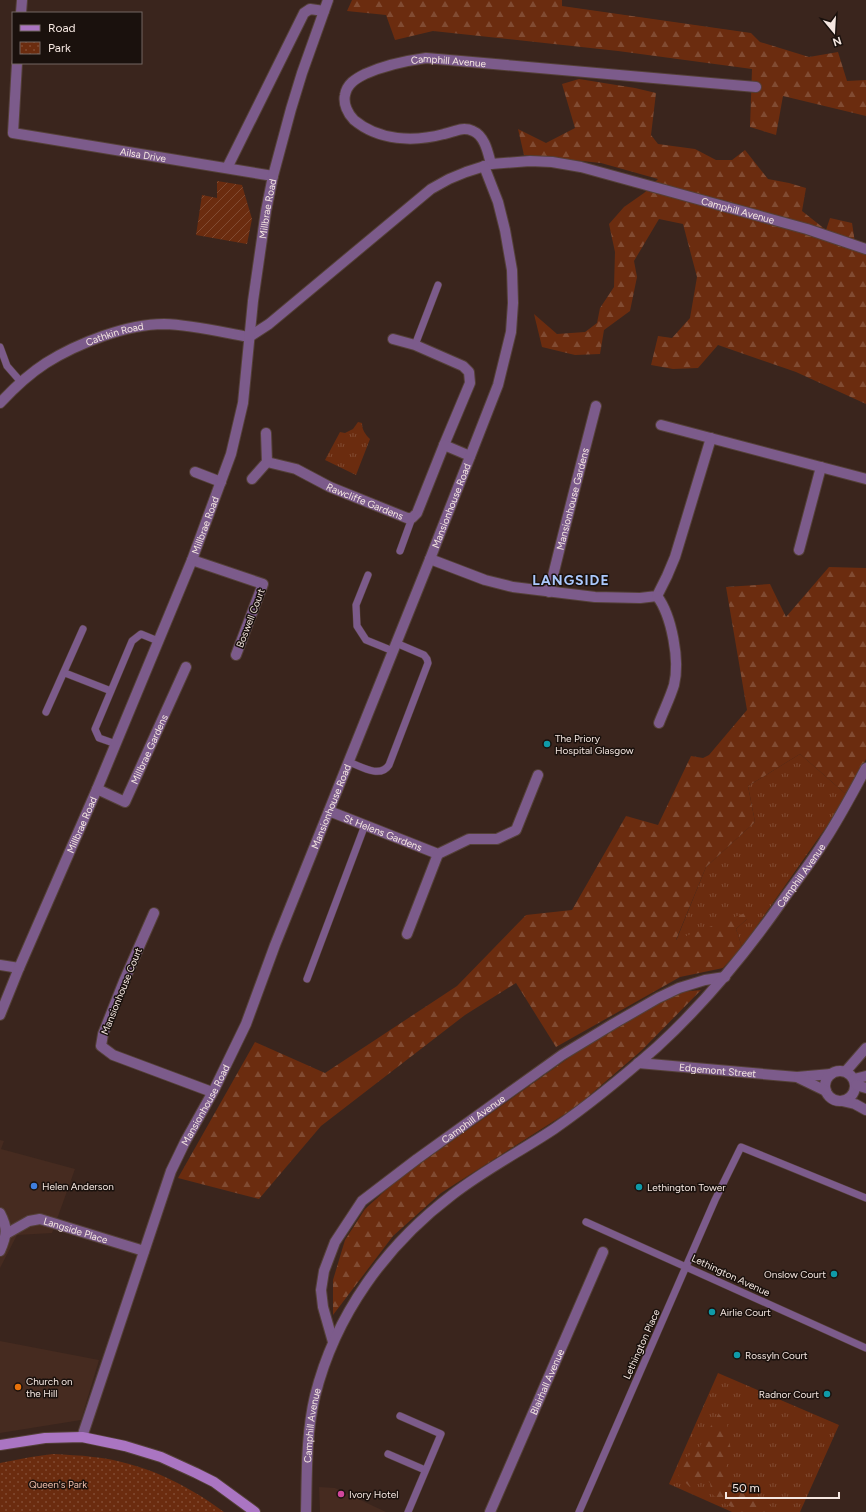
<svg xmlns="http://www.w3.org/2000/svg" width="866" height="1512" font-family="Figtree,sans-serif">
	<style>
		.built { fill: #462b20 }
		.grass { fill: url(#grass-tufts) }
		.forest { fill: url(#forest-firs) }
		.park { fill: url(#park-dots) }
		.garden { fill: url(#garden-furrows) }
		.lines { fill: none; stroke-linecap: round; stroke-linejoin: round }
		.service-casing { stroke: #544038; stroke-width: 8 }
		.minor-casing { stroke: #544038; stroke-width: 12 }
		.tertiary-casing { stroke: #544038; stroke-width: 12 }
		.secondary-casing { stroke: #544038; stroke-width: 12 }
		.service { stroke: #7c5b8b; stroke-width: 7 }
		.minor { stroke: #7c5b8b; stroke-width: 10 }
		.tertiary { stroke: #7c5b8b; stroke-width: 10 }
		.secondary { stroke: #aa75c2; stroke-width: 10 }
		.culture-dot { fill: #0f9aa8; stroke: #1a110d; stroke-width: 1.5 }
		.shop-dot { fill: #3f7fe0; stroke: #1a110d; stroke-width: 1.5 }
		.food-dot { fill: #e8710a; stroke: #1a110d; stroke-width: 1.5 }
		.hotel-dot { fill: #d1479c; stroke: #1a110d; stroke-width: 1.5 }
		.labels { text-anchor: middle; stroke-width: 3; stroke-linejoin: round; paint-order: stroke }
		.street-label { font-size: 10px; fill: #f5e7e1; stroke: #1a110d }
		.poi-label { font-size: 10px; fill: #f5e7e1; stroke: #1a110d; text-anchor: start }
		.park-label { font-size: 10px; fill: #efbfac; stroke: #1a110d }
		.district-label { font-size: 14px; font-weight: bold; letter-spacing: 1px; fill: #abc8fc; stroke: #1a110d }
	</style>
	<defs>
		<pattern id="grass-tufts" width="24" height="20" patternUnits="userSpaceOnUse"><rect width="24" height="20" fill="#6b2c0f"/><path d="M3 7l-1-3M5 7V3M7 7l1-3M15 17l-1-3M17 17v-4M19 17l1-3" fill="none" stroke="#814b32"/></pattern>
		<pattern id="forest-firs" width="22" height="20" patternUnits="userSpaceOnUse"><rect width="22" height="20" fill="#6b2c0f"/><path d="M5 1l3.5 6h-7zM16 11l3.5 6h-7z" fill="#814b32"/></pattern>
		<pattern id="park-dots" width="8" height="8" patternUnits="userSpaceOnUse"><rect width="8" height="8" fill="#6b2c0f"/><path d="M2 2h.1M6 6h.1" fill="none" stroke="#814b32" stroke-width="1.8" stroke-linecap="round"/></pattern>
		<pattern id="garden-furrows" width="10" height="10" patternUnits="userSpaceOnUse"><rect width="10" height="10" fill="#6b2c0f"/><path d="M-1 1l2-2M0 10L10 0M9 11l2-2" fill="none" stroke="#814b32"/></pattern>
	</defs>
	<rect width="100%" height="100%" fill="#3a251d"/>
	<!-- built -->
	<path class="built" d="M 0,1140 L 4,1141 L 1,1149 L 75,1169 L 52,1233 L 17,1235 L 0,1268 Z
		M 0,1341 L 99,1360 L 81,1420 L 0,1433 Z
		M 319,1487 L 335,1488 L 386,1512 L 320,1512 Z"/>
	<!-- grass -->
	<path class="grass" d="M 358,422 L 362,423 C 362,430 365,434 370,439 L 356,475 L 325,460 L 340,432 L 345,433 L 353,429 Z
		M 800,754 L 848,796 L 742,947 L 736,929 L 747,919 L 676,941 L 706,867 L 755,822 L 748,786 Z
		M 718,1373 L 839,1425 L 800,1512 L 732,1512 L 669,1484 Z"/>
	<!-- forest -->
	<path class="forest" d="M 352,0 L 562,0 L 562,6 L 751,33 L 760,42 L 809,57 L 838,52 L 847,81 L 866,80 L 866,116 L 783,96 L 776,135 L 750,127 L 752,69 L 618,51 L 433,31 L 395,40 L 386,15 L 347,11 Z
		M 579,79 L 635,88 L 656,93 L 651,135 L 658,144 L 695,149 L 716,160 L 732,160 L 745,150 L 768,179 L 789,183 L 806,188 L 802,211 L 826,230 L 830,218 L 852,223 L 856,249 L 866,254 L 866,404 L 796,372 L 718,345 L 698,368 L 673,369 L 651,365 L 658,336 L 672,338 L 690,318 L 697,277 L 683,224 L 659,219 L 634,261 L 637,277 L 630,311 L 604,330 L 600,354 L 575,355 L 542,347 L 534,314 L 557,334 L 585,332 L 597,323 L 600,308 L 614,287 L 615,252 L 609,224 L 624,207 L 644,193 L 658,179 L 601,163 L 524,155 L 518,129 L 546,143 L 575,128 L 562,84 Z
		M 829,567 L 866,568 L 866,759 L 848,796 L 800,754 L 748,786 L 755,822 L 706,867 L 676,940 L 745,913 L 747,919 L 736,929 L 742,947 L 723,968 L 680,977 L 556,1047 L 516,983 L 465,1015 L 321,1126 L 259,1199 L 178,1178 L 255,1042 L 325,1073 L 457,986 L 526,915 L 572,910 L 626,816 L 658,825 L 691,756 L 703,758 L 709,755 L 747,710 L 726,587 L 770,584 L 786,617 Z
		M 701,990 L 641,1051 L 576,1107 L 441,1193 L 393,1236 L 333,1315 L 333,1280 L 345,1240 L 365,1209 L 397,1180 L 570,1057 L 632,1018 L 680,992 Z
		M 718,1413 L 727,1423 L 731,1452 L 724,1474 L 732,1487 L 752,1491 L 775,1510 L 774,1512 L 741,1512 L 722,1502 L 712,1494 L 710,1483 L 703,1476 L 692,1489 L 678,1475 L 678,1464 L 699,1448 Z"/>
	<!-- park -->
	<path class="park" d="M 53,1454 C 66,1455 80,1455 93,1457 C 141,1462 185,1483 224,1512 L 0,1512 L 0,1463 L 31,1457 Z"/>
	<!-- garden -->
	<path class="garden" d="M 217,181 L 242,185 L 252,219 L 247,244 L 196,235 L 202,195 L 217,198 Z"/>
	<g class="lines">
		<!-- service casing -->
		<g class="service-casing">
			<path id="service" d="M 415,345 L 438,285
				M 0,347 L 7,366 L 21,382
				M 400,551 L 412,518
				M 368,575 L 356,605 L 357,626 L 366,640 L 393,651
				M 65,673 L 111,691
				M 46,712 L 83,629
				M 116,744 L 99,738 L 95,729 L 132,641 L 141,634 L 158,641
				M 349,762 C 360,766 380,779 389,765 L 428,663 L 427,659 L 424,655 L 396,643
				M 307,979 L 365,825
				M 586,1222 L 866,1348
				M 400,1416 L 441,1434 L 408,1512
				M 388,1454 L 425,1470
				M 579,1512 L 715,1200 L 741,1147 L 866,1198"/>
		</g>
		<!-- minor casing -->
		<g class="minor-casing">
			<g id="minor">
				<path d="M 21,13 L 22,0"/>
				<path id="s1" d="M 17,63 L 13,133 L 273,176"/>
				<path id="s2" d="M 491,164 C 488,153 485,136 473,131 C 462,126 454,132 444,134 C 414,142 379,141 354,120 C 348,114 343,104 345,95 C 347,84 355,79 365,74 C 385,65 404,61 426,58 L 756,87"/>
				<path d="M 227,168 L 304,13 L 310,9 L 324,11"/>
				<path d="M 393,339 L 415,345 L 463,366 L 469,372 L 470,383 L 444,445"/>
				<path id="s3" d="M 0,403 C 14,388 29,374 46,363 C 78,343 127,324 164,324 C 193,325 221,332 249,337 L 269,324 L 431,189 L 449,179 L 466,172 L 491,164 L 530,161 L 552,162 L 581,167 L 807,229 L 866,249"/>
				<path d="M 661,425 L 866,479"/>
				<path id="s4" d="M 267,462 L 296,469 L 330,487 L 407,518 L 412,518 L 417,513 L 444,445 L 470,456"/>
				<path d="M 195,472 L 221,482"/>
				<path d="M 252,479 L 267,462 L 266,433"/>
				<path d="M 799,550 L 821,467"/>
				<path d="M 430,559 L 485,580 L 513,587 L 595,597 L 640,598 L 657,596 L 667,576 L 675,557 L 711,438"/>
				<path d="M 192,560 L 263,584 L 236,655"/>
				<path id="s5" d="M 549,592 C 564,530 580,468 596,406"/>
				<path d="M 657,596 C 672,616 680,661 674,685 C 670,698 664,710 659,723"/>
				<path id="s6" d="M 97,789 L 125,802 L 186,667"/>
				<path id="s7" d="M 329,811 L 438,854 L 469,839 L 497,839 L 516,830 L 538,775"/>
				<path d="M 154,913 L 124,981 L 103,1034 L 101,1046 L 113,1055 L 212,1092"/>
				<path d="M 407,934 L 438,854"/>
				<path id="s8" d="M 638,1063 L 797,1077 L 831,1074"/>
				<circle cx="840" cy="1086" r="15"/>
				<path d="M 846,1071 L 866,1048"/>
				<path d="M 799,1078 L 826,1091"/>
				<path d="M 854,1079 L 866,1076"/>
				<path d="M 856,1085 L 866,1088"/>
				<path d="M 842,1101 L 855,1104 L 866,1110"/>
				<path id="s9" d="M 6,1234 L 29,1221 L 40,1219 L 144,1251"/>
				<path id="s10" d="M 333,1342 L 323,1307 L 321,1290 L 324,1271 L 335,1242 L 362,1201 L 417,1159 L 506,1095 L 562,1055 L 613,1024 L 658,998 L 679,988 L 705,980 L 725,977"/>
				<path id="s11" d="M 82,1437 L 171,1171 L 185,1142 L 214,1090 L 246,1024 L 275,945 L 430,559 L 498,385 L 511,332 L 513,303 L 512,270 L 505,230 L 498,202 L 484,166"/>
				<path id="s12" d="M 306,1512 C 307,1473 306,1434 315,1396 C 335,1315 386,1245 452,1195 C 484,1170 521,1151 554,1129 C 590,1104 624,1076 657,1047 C 705,1003 746,953 783,900 C 797,880 813,860 825,840 C 840,817 853,792 866,768"/>
				<path id="s13" d="M 490,1512 L 603,1252"/>
			</g>
		</g>
		<!-- tertiary casing -->
		<g class="tertiary-casing">
			<g id="tertiary">
				<path d="M 0,965 L 19,968"/>
				<path id="s14" d="M 0,1015 L 19,968 L 97,789 L 192,560 L 231,454 L 243,403 L 253,301 L 266,211 L 273,176 L 291,109 L 302,73 L 328,0"/>
				<path d="M 0,1213 C 8,1228 7,1235 0,1251"/>
			</g>
		</g>
		<!-- secondary casing -->
		<g class="secondary-casing">
			<path id="secondary" d="M 0,1445 L 45,1438 L 82,1437 L 125,1446 L 161,1457 L 196,1473 L 214,1482 L 255,1512"/>
		</g>
		<!-- service -->
		<use href="#service" class="service"/>
		<!-- minor -->
		<use href="#minor" class="minor"/>
		<!-- tertiary -->
		<use href="#tertiary" class="tertiary"/>
		<!-- secondary -->
		<use href="#secondary" class="secondary"/>
	</g>
	<!-- markers -->
	<g class="culture-dot">
		<circle cx="547" cy="744" r="4"/>
		<circle cx="639" cy="1187" r="4"/>
		<circle cx="834" cy="1274" r="4"/>
		<circle cx="712" cy="1312" r="4"/>
		<circle cx="737" cy="1355" r="4"/>
		<circle cx="827" cy="1394" r="4"/>
	</g>
	<circle class="shop-dot" cx="34" cy="1186" r="4"/>
	<circle class="food-dot" cx="18" cy="1387" r="4"/>
	<circle class="hotel-dot" cx="341" cy="1494" r="4"/>
	<g class="labels">
		<!-- street labels -->
		<g class="street-label">
			<text dy="4" stroke="none"><textPath href="#s2" startOffset="307">Camphill Avenue</textPath></text>
			<text dy="4" stroke="none"><textPath href="#s1" startOffset="202">Ailsa Drive</textPath></text>
			<text dy="4" stroke="none"><textPath href="#s14" startOffset="855">Millbrae Road</textPath></text>
			<text dy="4" stroke="none"><textPath href="#s3" startOffset="826">Camphill Avenue</textPath></text>
			<text dy="4" stroke="none"><textPath href="#s3" startOffset="136">Cathkin Road</textPath></text>
			<text dy="4" stroke="none"><textPath href="#s5" startOffset="96">Mansionhouse Gardens</textPath></text>
			<text dy="4" stroke="none"><textPath href="#s4" startOffset="106">Rawcliffe Gardens</textPath></text>
			<text dy="4" stroke="none"><textPath href="#s11" startOffset="1003">Mansionhouse Road</textPath></text>
			<text dy="4" stroke="none"><textPath href="#s14" startOffset="531">Millbrae Road</textPath></text>
			<text transform="translate(250 618) rotate(-69)" y="4">Boswell Court</text>
			<text dy="4" stroke="none"><textPath href="#s6" startOffset="89">Millbrae Gardens</textPath></text>
			<text dy="4" stroke="none"><textPath href="#s11" startOffset="679">Mansionhouse Road</textPath></text>
			<text dy="4" stroke="none"><textPath href="#s14" startOffset="207">Millbrae Road</textPath></text>
			<text dy="4" stroke="none"><textPath href="#s7" startOffset="58">St Helens Gardens</textPath></text>
			<text dy="4" stroke="none"><textPath href="#s12" startOffset="842">Camphill Avenue</textPath></text>
			<text transform="translate(121 991) rotate(-68)" y="4">Mansionhouse Court</text>
			<text dy="4" stroke="none"><textPath href="#s8" startOffset="80">Edgemont Street</textPath></text>
			<text dy="4" stroke="none"><textPath href="#s11" startOffset="355">Mansionhouse Road</textPath></text>
			<text dy="4" stroke="none"><textPath href="#s10" startOffset="291">Camphill Avenue</textPath></text>
			<text dy="4" stroke="none"><textPath href="#s9" startOffset="75">Langside Place</textPath></text>
			<text transform="translate(731 1275) rotate(25)" y="4">Lethington Avenue</text>
			<text transform="translate(641 1344) rotate(-66)" y="4">Lethington Place</text>
			<text dy="4" stroke="none"><textPath href="#s13" startOffset="142">Blairhall Avenue</textPath></text>
			<text dy="4" stroke="none"><textPath href="#s12" startOffset="87">Camphill Avenue</textPath></text>
		</g>
		<!-- poi labels -->
		<g class="poi-label">
			<text x="555" y="742">The Priory<tspan x="555" dy="12">Hospital Glasgow</tspan></text>
			<text x="42" y="1190">Helen Anderson</text>
			<text x="647" y="1191">Lethington Tower</text>
			<text x="826" y="1278" text-anchor="end">Onslow Court</text>
			<text x="720" y="1316">Airlie Court</text>
			<text x="745" y="1359">Rossyln Court</text>
			<text x="26" y="1385">Church on<tspan x="26" dy="12">the Hill</tspan></text>
			<text x="819" y="1398" text-anchor="end">Radnor Court</text>
			<text x="349" y="1498">Ivory Hotel</text>
		</g>
		<!-- park labels -->
		<g class="park-label">
			<text x="58" y="1488">Queen's Park</text>
		</g>
		<!-- district labels -->
		<g class="district-label">
			<text x="571" y="585">LANGSIDE</text>
		</g>
	</g>
	<!-- legend -->
	<rect x="12" y="12" width="130" height="52" fill="#1a110d" stroke="#726762"/>
	<rect x="20" y="25" width="20" height="6" fill="#aa75c2" stroke="#726762"/>
	<text x="48" y="32" font-size="12" fill="#f5e7e1">Road</text>
	<rect x="20" y="42" width="20" height="12" fill="url(#park-dots)" stroke="#726762"/>
	<text x="48" y="52" font-size="12" fill="#f5e7e1">Park</text>
	<!-- north arrow -->
	<g transform="translate(834 32) rotate(162)" stroke="#1a110d" stroke-width="3" paint-order="stroke">
	<path d="M0-3L7 15L0 10L-7 15Z" fill="#f5e7e1"/>
	<text y="-6" font-size="11" font-weight="bold" text-anchor="middle" fill="#f5e7e1">N</text>
	</g>
	<!-- scale -->
	<path d="M726 1492v6h113v-6" fill="none" stroke="#f5e7e1" stroke-width="2"/>
	<text x="732" y="1492" font-size="12" fill="#f5e7e1" stroke="#1a110d" stroke-width="3" paint-order="stroke">50 m</text>
</svg>
